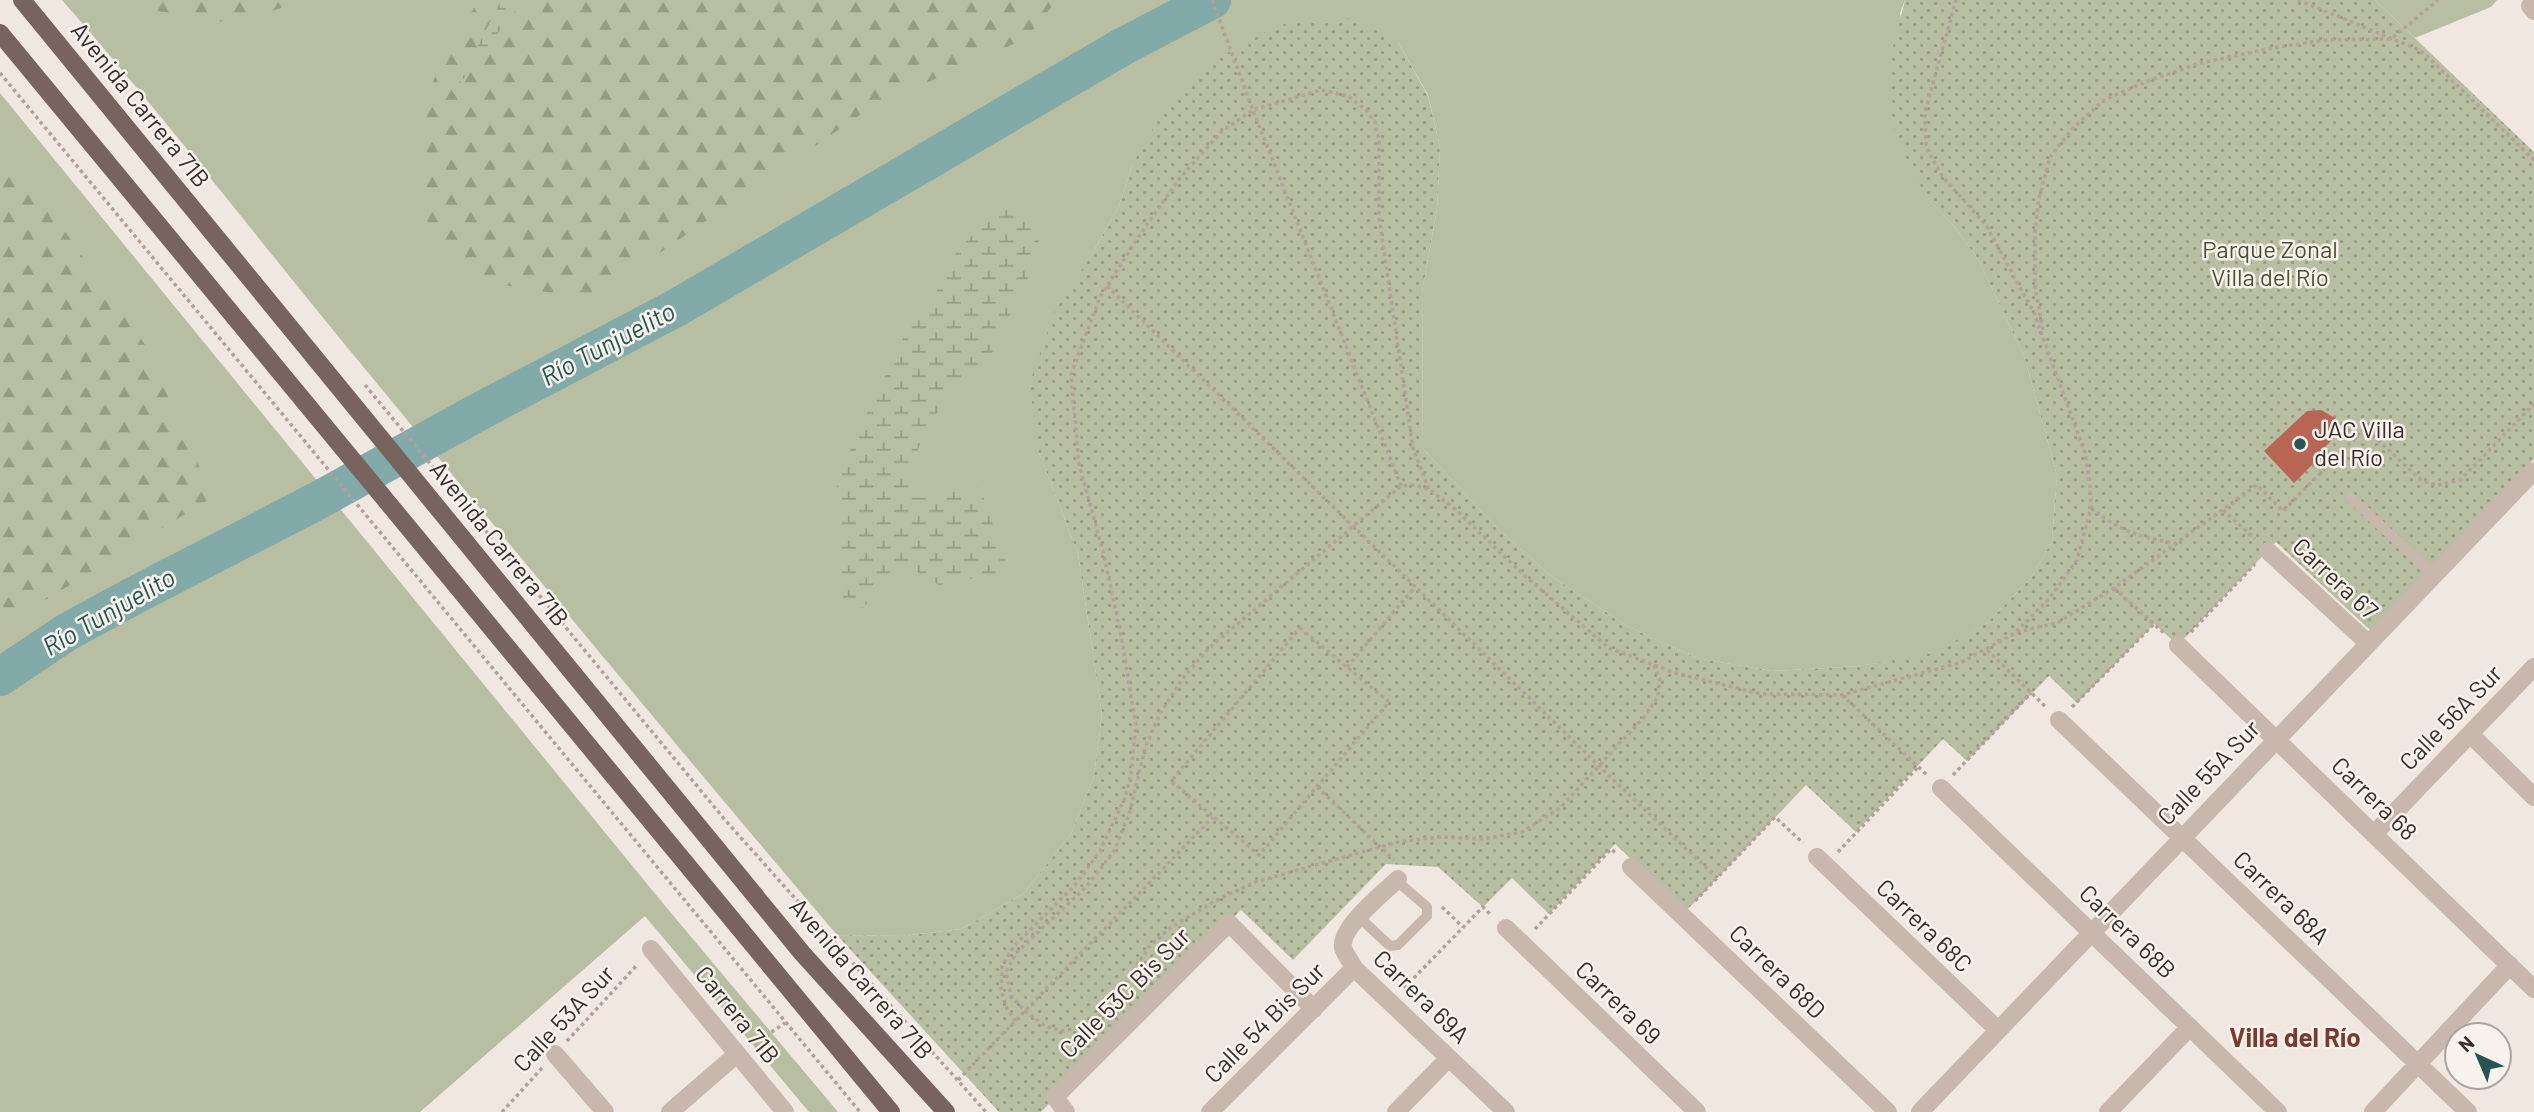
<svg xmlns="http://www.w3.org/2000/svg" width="2534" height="1112" font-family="Barlow,sans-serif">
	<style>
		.grass { fill: #b7bea1 }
		.forest { fill: url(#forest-firs) }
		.wetland { fill: url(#wetland-marsh) }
		.park { fill: url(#park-dots) }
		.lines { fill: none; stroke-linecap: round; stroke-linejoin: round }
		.river { stroke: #82aaa8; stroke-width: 38 }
		.building { fill: #b86556 }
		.path { stroke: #b3a197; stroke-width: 3.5; stroke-dasharray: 3.5 3.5; stroke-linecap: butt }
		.lane { stroke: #c7b7ad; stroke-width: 10 }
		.street { stroke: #c7b7ad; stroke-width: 18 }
		.primary { stroke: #77645e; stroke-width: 18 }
		.poi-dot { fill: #255452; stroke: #f8f2ec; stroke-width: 2.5 }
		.labels { text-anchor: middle; stroke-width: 5; stroke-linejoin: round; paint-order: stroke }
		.street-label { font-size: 24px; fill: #372d2b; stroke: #f8f2ec }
		.park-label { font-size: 24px; fill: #495231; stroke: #f8f2ec }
		.poi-label { font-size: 24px; fill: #372d2b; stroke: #f8f2ec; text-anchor: start }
		.water-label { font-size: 26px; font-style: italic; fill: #255452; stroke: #f8f2ec }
		.neighbourhood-label { font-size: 26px; font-weight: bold; fill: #7c392d; stroke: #f8f2ec }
	</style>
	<defs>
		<pattern id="forest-firs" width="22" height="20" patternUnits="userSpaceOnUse" patternTransform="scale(1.75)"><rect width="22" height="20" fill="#b7bea1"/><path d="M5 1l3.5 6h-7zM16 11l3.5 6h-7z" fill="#969b83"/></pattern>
		<pattern id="wetland-marsh" width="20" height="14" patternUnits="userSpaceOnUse" patternTransform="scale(1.75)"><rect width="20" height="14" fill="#b7bea1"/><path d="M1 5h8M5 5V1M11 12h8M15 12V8" fill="none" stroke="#969b83"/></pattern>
		<pattern id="park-dots" width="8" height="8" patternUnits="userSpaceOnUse" patternTransform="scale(1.75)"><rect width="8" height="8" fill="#b7bea1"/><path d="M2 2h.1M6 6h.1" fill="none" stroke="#969b83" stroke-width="1.8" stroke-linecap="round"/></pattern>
	</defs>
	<rect width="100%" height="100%" fill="#f0e7e0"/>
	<!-- grass -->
	<path class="grass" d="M 62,0 L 1905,0 L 1900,13 L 1929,200 L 1954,226 L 1978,259 L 2024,356 L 2057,475 L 2052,542 L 2030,579 L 1987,623 L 1933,654 L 1859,666 L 1772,671 L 1696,658 L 1627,626 L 1551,576 L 1497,528 L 1423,449 L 1422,292 L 1437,209 L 1440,147 L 1428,95 L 1398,42 L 1132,165 L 1119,206 L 1089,259 L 1037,447 L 1078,554 L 1102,714 L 1094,776 L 1071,834 L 1023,894 L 961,929 L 903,936 L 837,935 C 667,735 500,533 333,330 C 243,220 156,107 62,0 Z
		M 2375,0 L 2497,0 L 2491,7 L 2415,38 Z
		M 0,93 L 661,901 L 838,1112 L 809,1112 L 645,916 L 420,1112 L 0,1112 Z"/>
	<!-- forest -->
	<path class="forest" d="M 138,0 L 302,0 L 237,24 L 145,9 Z
		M 479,0 L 1057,0 L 1027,38 L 870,108 L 622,279 L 588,295 L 571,296 L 485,282 L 458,267 L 438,245 L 422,208 L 420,148 L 439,56 L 457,35 Z
		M 0,165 L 44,202 L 144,343 L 213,497 L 0,628 Z"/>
	<!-- wetland -->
	<path class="wetland" d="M 501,0 L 528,0 L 517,8 L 457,87 Z
		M 1017,207 L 1030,214 L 1039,232 L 1038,256 L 990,357 L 958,384 L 929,424 L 910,467 L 917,498 L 980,487 L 1009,571 L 939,585 L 903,563 L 881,579 L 864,608 L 846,608 L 838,575 L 840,505 L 837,487 L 842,462 L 856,441 L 879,384 L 896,361 L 906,329 L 936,294 L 943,268 L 982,224 L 998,212 Z"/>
	<!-- park -->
	<path class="park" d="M 1905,0 L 2375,0 L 2534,152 L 2534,459 L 2371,631 L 2276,542 L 2178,645 L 2154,624 L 2077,703 L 2049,676 L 1967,761 L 1943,739 L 1856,832 L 1806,785 L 1686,911 L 1615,844 L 1549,914 L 1512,878 L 1483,907 L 1438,867 L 1386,864 L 1293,960 L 1241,910 L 1041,1112 L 999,1112 L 837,935 L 903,936 L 961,929 L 1023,894 L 1071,834 L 1094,776 L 1102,714 L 1078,554 L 1037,447 L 1030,382 L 1055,311 L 1089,259 L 1119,206 L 1132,165 L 1167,104 L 1213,61 L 1278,25 L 1353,18 L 1398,42 L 1428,96 L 1440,147 L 1437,209 L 1422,292 L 1423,449 L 1497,528 L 1551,576 L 1627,626 L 1696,658 L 1772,671 L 1859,666 L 1933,653 L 1987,623 L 2030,579 L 2052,542 L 2057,475 L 2024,356 L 1978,259 L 1954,226 L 1929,200 L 1907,163 L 1889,113 L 1891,56 Z"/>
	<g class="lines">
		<!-- river -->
		<path class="river" d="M 0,677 L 67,632 L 137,594 L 317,501 L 484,409 L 676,308 L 1122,47 L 1212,0"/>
	</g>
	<!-- building -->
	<path class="building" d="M 2321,410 L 2335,418 L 2339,433 L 2313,459 L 2315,462 L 2294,483 L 2264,451 L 2307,411 Z"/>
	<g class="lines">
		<!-- path -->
		<path class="path" d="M 1212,0 L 1253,110 L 1401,486
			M 2298,0 L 2417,49 L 2427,56 L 2534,160
			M 0,73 L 860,1112
			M 1107,286 L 1599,766 L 1717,878
			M 2043,330 L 2035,287 L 2035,232 L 2039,198 L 2050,157 L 2073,128 L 2104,100 L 2150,80 L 2201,63 L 2272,48 L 2325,40 L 2391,39 L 2438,0
			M 365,385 L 726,821 L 986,1112
			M 2091,508 C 2120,531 2139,537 2175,543
			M 2223,510 L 2255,539
			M 2114,588 L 2165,634
			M 1300,628 L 1389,702 L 1259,855 L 1171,781 Z
			M 2017,632 L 2057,623 L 2114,588 L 2257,485 L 2283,511 L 2365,428 L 2422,481 L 2438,485 L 2460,480 L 2534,404
			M 2191,632 L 2255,564
			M 1987,650 L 2047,708
			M 1654,665 L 1660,680 L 1657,698 L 1645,716 L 1560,808 L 1522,832 L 1484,839 L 1441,837 L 1398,842 L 1255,882 L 1215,901 L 1170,928 L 1148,948 L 1113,1002 L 1091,1024 L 1064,1031 L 1045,1026 L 1025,1011 L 1011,996 L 1006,972 L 1016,953 L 1087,886 L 1114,851 L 1130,812 L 1145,748 L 1161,712 L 1183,678 L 1209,648 L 1401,486 L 1415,485 L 1430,490 L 1454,508 L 1525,576 L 1609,648 L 1675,673 L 1762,694 L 1842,695 L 1962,662 L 2015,633 L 2049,599 L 2077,560 L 2091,508 L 2090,486 L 2085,453 L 2034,313 L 1986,225 L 1942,176 L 1926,148 L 1925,112 L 1956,0
			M 1347,667 L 1415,587
			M 1842,695 L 1928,776
			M 2072,707 L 2154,624
			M 1953,775 L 2031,693
			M 1317,787 L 1394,860
			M 1838,852 L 1918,767
			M 1695,901 L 1775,817 L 1803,843
			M 1442,907 L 1463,927
			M 1535,929 L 1611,849 L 1617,854
			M 1404,988 L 1483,907 L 1491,915
			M 1016,1021 L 1007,1009 L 1001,991 L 1002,966 L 1014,946 L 1075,885 L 1100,851 L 1125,798 L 1131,774 L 1136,725 L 1121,635 L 1103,551 L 1079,464 L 1071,375 L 1100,297 L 1139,236 L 1180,178 L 1222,131 L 1253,110 L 1321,90 L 1348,96 L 1366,110 L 1375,122 L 1379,140 L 1379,217 L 1413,448 L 1429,490
			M 567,1041 L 638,964
			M 754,1044 L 785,1023
			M 958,1080 L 1213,817
			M 502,1112 L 543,1067"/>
		<!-- lane -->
		<path class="lane" d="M 2351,498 L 2434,575
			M 1359,917 L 1390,946 L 1398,945 L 1427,916 L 1427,907 L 1397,881"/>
		<!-- street -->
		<path class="street" d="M 2530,6 L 2534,11
			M 2268,551 L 2368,643
			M 2178,645 L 2534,989
			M 2059,720 L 2468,1112
			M 2470,734 L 2534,797
			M 1941,788 L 2278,1112
			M 2374,834 L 2534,667
			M 1817,857 L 1998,1030
			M 1631,867 L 1888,1112
			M 1398,879 C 1384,892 1339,928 1343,948 C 1345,954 1351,962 1354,968 L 1506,1112
			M 1506,928 L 1697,1112
			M 651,949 L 785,1112
			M 555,1054 L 605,1112
			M 670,1112 L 737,1054
			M 1066,1112 L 1055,1097 L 1229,923 L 1314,1009
			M 1210,1112 L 1354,968
			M 1396,1112 L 1449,1058
			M 1920,1112 L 2534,471
			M 2108,1112 L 2190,1027
			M 2373,1112 L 2510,965"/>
		<!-- primary -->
		<path class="primary" d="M 22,0 L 802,953 L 946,1112
			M 0,33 L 891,1112"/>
	</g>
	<!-- markers -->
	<circle class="poi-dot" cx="2300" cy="444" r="7"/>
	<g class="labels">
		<!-- street labels -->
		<g class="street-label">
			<text transform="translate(140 105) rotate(51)" y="8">Avenida Carrera 71B</text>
			<text transform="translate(499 544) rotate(51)" y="8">Avenida Carrera 71B</text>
			<text transform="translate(2335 579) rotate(43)" y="8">Carrera 67</text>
			<text transform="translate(2451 718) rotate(-46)" y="8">Calle 56A Sur</text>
			<text transform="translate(2209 773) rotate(-46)" y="8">Calle 55A Sur</text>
			<text transform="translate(2374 799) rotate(44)" y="8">Carrera 68</text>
			<text transform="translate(2281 898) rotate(44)" y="8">Carrera 68A</text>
			<text transform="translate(1924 926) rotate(44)" y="8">Carrera 68C</text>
			<text transform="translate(2127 932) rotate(44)" y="8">Carrera 68B</text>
			<text transform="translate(1777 972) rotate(44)" y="8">Carrera 68D</text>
			<text transform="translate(861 979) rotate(49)" y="8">Avenida Carrera 71B</text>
			<text transform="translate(1125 993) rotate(-45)" y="8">Calle 53C Bis Sur</text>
			<text transform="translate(1421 997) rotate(44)" y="8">Carrera 69A</text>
			<text transform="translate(1618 1003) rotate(44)" y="8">Carrera 69</text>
			<text transform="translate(737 1015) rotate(51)" y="8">Carrera 71B</text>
			<text transform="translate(564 1019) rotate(-47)" y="8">Calle 53A Sur</text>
			<text transform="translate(1265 1023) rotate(-45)" y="8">Calle 54 Bis Sur</text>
		</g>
		<!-- park labels -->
		<g class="park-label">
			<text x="2270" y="258">Parque Zonal<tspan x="2270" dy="28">Villa del Río</tspan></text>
		</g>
		<!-- poi labels -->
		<g class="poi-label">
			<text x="2314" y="438">JAC Villa<tspan x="2314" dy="28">del Río</tspan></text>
		</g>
		<!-- water labels -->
		<g class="water-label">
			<text transform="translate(608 344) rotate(-28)" y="9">Río Tunjuelito</text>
			<text transform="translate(109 612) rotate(-30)" y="9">Río Tunjuelito</text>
		</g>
		<!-- neighbourhood labels -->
		<g class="neighbourhood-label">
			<text x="2295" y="1047">Villa del Río</text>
		</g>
	</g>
	<!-- north arrow -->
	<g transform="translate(2478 1056) rotate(316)"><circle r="33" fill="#f8f2ec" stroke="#aba39f" stroke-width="2"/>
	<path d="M0-5L12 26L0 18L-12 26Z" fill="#255452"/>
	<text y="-10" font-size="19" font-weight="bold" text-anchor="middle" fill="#372d2b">N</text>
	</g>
</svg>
